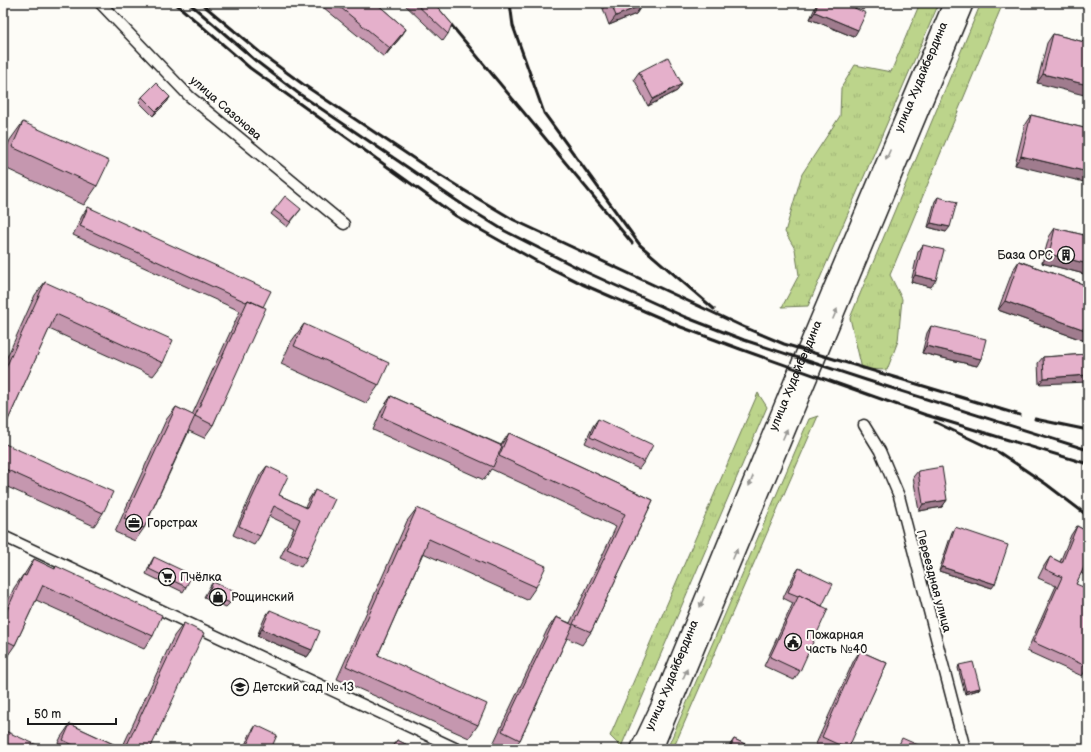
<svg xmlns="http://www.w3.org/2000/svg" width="1091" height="752" font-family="'Balsamiq Sans',sans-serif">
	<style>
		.grass { fill: url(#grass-tufts); stroke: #6c7854 }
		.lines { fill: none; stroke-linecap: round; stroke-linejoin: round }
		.street-casing { stroke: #1c1c1c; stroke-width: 13 }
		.primary-casing { stroke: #1c1c1c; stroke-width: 19 }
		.street { stroke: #fdfcf7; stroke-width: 10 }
		.primary { stroke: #fdfcf7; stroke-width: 16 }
		.rail { stroke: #1c1c1c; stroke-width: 3 }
		.wall { fill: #c597af; stroke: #1c1c1c }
		.shaded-wall { fill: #a07b8e; stroke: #1c1c1c }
		.building { fill: #e5b0cb; stroke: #1c1c1c }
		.oneway { fill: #989794 }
		.labels { text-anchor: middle; stroke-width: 4; stroke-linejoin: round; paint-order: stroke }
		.street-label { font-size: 12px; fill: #1c1c1c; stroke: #fdfcf7 }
		.poi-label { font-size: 12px; fill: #1c1c1c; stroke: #fdfcf7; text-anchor: start }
	</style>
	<defs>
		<pattern id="grass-tufts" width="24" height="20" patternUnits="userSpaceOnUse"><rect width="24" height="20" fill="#bcd48b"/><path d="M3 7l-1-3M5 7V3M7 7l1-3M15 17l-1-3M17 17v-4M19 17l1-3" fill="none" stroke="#a1b577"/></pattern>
	</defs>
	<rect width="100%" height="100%" fill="#fdfcf7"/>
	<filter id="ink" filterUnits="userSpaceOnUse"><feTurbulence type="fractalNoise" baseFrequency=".025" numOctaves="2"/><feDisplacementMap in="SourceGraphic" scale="8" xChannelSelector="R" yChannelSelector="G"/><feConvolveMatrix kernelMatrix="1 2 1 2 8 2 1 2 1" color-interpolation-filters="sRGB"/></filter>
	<g filter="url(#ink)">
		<!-- grass -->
		<path class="grass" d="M 920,3 L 939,3 L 808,306 L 782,307 L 799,275 L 795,249 L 785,232 L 802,174 L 840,116 L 841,88 L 855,65 L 891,72 Z
			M 981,3 L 1003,3 L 890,275 L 902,299 L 898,341 L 887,370 L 862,369 L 850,318 Z
			M 758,393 L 767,407 L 621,747 L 610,736 Z
			M 818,416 L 673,749 L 667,749 L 809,419 Z"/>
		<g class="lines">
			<!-- street casing -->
			<g class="street-casing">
				<path id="street" d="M 100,3 L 189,96 L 344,224
					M 864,425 L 880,451 L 899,496 L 965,749
					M 3,536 L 457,749"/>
			</g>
			<!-- primary casing -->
			<g class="primary-casing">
				<g id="primary">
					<path id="s1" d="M 639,749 L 659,707 L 794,378 L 952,3"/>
					<path d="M 654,749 L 965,3"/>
				</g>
			</g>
			<!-- street -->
			<use href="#street" class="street"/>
			<!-- primary -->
			<use href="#primary" class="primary"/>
			<!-- rail -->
			<path class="rail" d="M 175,3 L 250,68 L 456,216 L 538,262 L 582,284 L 681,327 L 740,349 L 926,415 L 1088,464
				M 189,3 L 256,61 L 298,93 L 463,205 L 505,231 L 586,272 L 685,317 L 744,340 L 866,380 L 1088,450
				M 201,3 L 263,55 L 304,85 L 425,166 L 467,192 L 514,220 L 746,328 L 784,344 L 1020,415
				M 433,3 L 632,243
				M 510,3 L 513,26 L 544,113 L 640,245 L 714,309
				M 1035,419 L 1088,430
				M 935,422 L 1000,453 L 1046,484 L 1088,516"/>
		</g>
		<!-- wall -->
		<path class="wall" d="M 318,3 L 376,3 L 406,29 L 400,38 L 384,57 Z
			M 403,3 L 434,3 L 448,34 L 443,41 Z
			M 601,3 L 642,3 L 642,5 L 636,14 L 609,25 Z
			M 817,3 L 843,3 L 854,37 L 810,19 Z
			M 848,3 L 867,3 L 863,10 Z
			M 1053,34 L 1088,43 L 1037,83 L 1047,43 Z
			M 639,72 L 682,84 L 677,91 L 648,106 L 634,79 Z
			M 142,97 L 170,97 L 167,102 L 153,116 L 139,102 Z
			M 1031,115 L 1088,129 L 1015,165 L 1025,124 Z
			M 23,122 L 97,186 L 84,205 L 3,167 L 3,156 L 10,140 Z
			M 938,197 L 946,232 L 928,227 L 935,201 Z
			M 88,207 L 263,307 L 213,425 L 204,438 L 189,431 L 144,528 L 135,541 L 115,532 L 166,420 L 176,407 L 192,415 L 240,311 L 73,235 L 82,216 Z
			M 301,209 L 287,227 L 271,214 L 274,210 Z
			M 1055,228 L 1088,236 L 1088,275 L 1042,263 L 1049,237 Z
			M 923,245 L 931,287 L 911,282 L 918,252 Z
			M 1019,261 L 1088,286 L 1088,342 L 998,310 L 1013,270 Z
			M 45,282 L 163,363 L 153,376 L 49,329 L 3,431 L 3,366 L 35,295 Z
			M 304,324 L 379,385 L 366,403 L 281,364 L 291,342 Z
			M 931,326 L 977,366 L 922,353 L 927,333 Z
			M 1088,354 L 1039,384 L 1038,363 L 1043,357 Z
			M 391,396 L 501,445 L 509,433 L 653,500 L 591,632 L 582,645 L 567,638 L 520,740 L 513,749 L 503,749 L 493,744 L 547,630 L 556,617 L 570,623 L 616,527 L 491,469 L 484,480 L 373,430 L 382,409 Z
			M 598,419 L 644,462 L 639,469 L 585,443 L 593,426 Z
			M 3,443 L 103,513 L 94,526 L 3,485 Z
			M 267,466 L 279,495 L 305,507 L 309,499 L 315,490 L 307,558 L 301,567 L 280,558 L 294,528 L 269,516 L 260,536 L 254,545 L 233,535 L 260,475 Z
			M 918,471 L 947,500 L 942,507 L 919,511 L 913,477 Z
			M 417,508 L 536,587 L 527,600 L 423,553 L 378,655 L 478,725 L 469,738 L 337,679 L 407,521 Z
			M 1077,526 L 1088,532 L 1088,577 L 1081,573 L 1076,584 L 1088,667 L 1082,676 L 1027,651 L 1056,586 L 1038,578 L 1044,566 L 1050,557 L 1060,562 L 1071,535 Z
			M 955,527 L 992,588 L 939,571 L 952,532 Z
			M 154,557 L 186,587 L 183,592 L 146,574 L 151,562 Z
			M 34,559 L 54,569 L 56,566 L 153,636 L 144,649 L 36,600 L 15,645 L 6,658 L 3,656 L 3,612 L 14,588 L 23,575 L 24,575 Z
			M 799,568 L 822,606 L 800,671 L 794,680 L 764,666 L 793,603 L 783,598 L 794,575 Z
			M 213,582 L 230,603 L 226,607 L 204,597 L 210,586 Z
			M 270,610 L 312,650 L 307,657 L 257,636 L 265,617 Z
			M 184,623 L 150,749 L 55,749 L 61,737 L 70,724 L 122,748 L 174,636 Z
			M 860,651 L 887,663 L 847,749 L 823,749 L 815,746 L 854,660 Z
			M 959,665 L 980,688 L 978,690 L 965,694 L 958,668 Z
			M 256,725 L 271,749 L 243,749 L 250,734 Z
			M 734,739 L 756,749 L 727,749 Z
			M 397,740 L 416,749 L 390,749 Z"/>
		<!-- shaded-wall -->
		<path class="shaded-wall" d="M 642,5 L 636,14 L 609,25 L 616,16 Z
			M 815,12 L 858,30 L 854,37 L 810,19 Z
			M 406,29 L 400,38 L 384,57 L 390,48 Z
			M 1043,74 L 1088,85 L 1088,96 L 1037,83 Z
			M 682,84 L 677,91 L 648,106 L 653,99 Z
			M 170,97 L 167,102 L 153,116 L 156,111 Z
			M 1021,156 L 1088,172 L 1088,183 L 1015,165 Z
			M 931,223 L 950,227 L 946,232 L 928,227 Z
			M 1049,254 L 1088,264 L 1088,275 L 1042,263 Z
			M 915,275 L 936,280 L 931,287 L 911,282 Z
			M 1005,301 L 1088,331 L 1088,342 L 998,310 Z
			M 926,346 L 981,359 L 977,366 L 922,353 Z
			M 1088,375 L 1088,382 L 1039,384 L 1044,378 Z
			M 947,500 L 942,507 L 919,511 L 923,504 Z
			M 942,567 L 995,584 L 992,588 L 939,571 Z
			M 262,629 L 312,650 L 307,657 L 257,636 Z
			M 980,688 L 978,690 L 965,694 L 966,691 Z"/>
		<!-- building -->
		<path class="building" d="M 335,3 L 376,3 L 406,29 L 390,48 Z
			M 415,3 L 434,3 L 452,24 L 448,34 Z
			M 611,3 L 642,3 L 642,5 L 616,16 Z
			M 818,3 L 843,3 L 866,13 L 858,30 L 815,12 Z
			M 1053,34 L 1088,43 L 1088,85 L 1043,74 Z
			M 668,57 L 682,84 L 653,99 L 639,72 Z
			M 156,83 L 170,97 L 156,111 L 142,97 Z
			M 1031,115 L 1088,129 L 1088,172 L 1021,156 Z
			M 23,122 L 109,161 L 97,186 L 12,147 Z
			M 285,196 L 301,209 L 290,222 L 274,210 Z
			M 938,197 L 957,202 L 950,227 L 931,223 Z
			M 88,207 L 271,291 L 263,307 L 248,300 L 246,302 L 80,226 Z
			M 1055,228 L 1088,236 L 1088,264 L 1049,254 Z
			M 923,245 L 944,250 L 936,280 L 915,275 Z
			M 1019,261 L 1088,286 L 1088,331 L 1005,301 Z
			M 45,282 L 173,340 L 163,363 L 56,314 L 3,431 L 3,374 Z
			M 248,300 L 266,308 L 213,425 L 195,416 L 144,528 L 124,519 L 176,407 L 195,416 Z
			M 304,324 L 389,363 L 379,385 L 294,346 Z
			M 931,326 L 986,339 L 981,359 L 926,346 Z
			M 1088,354 L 1088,375 L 1044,378 L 1043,357 Z
			M 391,396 L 502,446 L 493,467 L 382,417 Z
			M 598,419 L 653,445 L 644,462 L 590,437 Z
			M 509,433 L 653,500 L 591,632 L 573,624 L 625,514 L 499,456 Z
			M 3,443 L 113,492 L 103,513 L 3,468 Z
			M 267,466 L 288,476 L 279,495 L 307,508 L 315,490 L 335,499 L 307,558 L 287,549 L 300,519 L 274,506 L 260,536 L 239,526 Z
			M 942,467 L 947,500 L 923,504 L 918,471 Z
			M 417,508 L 546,566 L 536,587 L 429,539 L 378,655 L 487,704 L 478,725 L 346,666 Z
			M 1077,526 L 1088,532 L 1088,564 L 1086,563 L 1076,584 L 1088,589 L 1088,667 L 1033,642 L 1062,577 L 1045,569 L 1050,557 L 1062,563 Z
			M 955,527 L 1008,545 L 995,584 L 942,567 Z
			M 154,557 L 192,575 L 186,587 L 149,569 Z
			M 34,559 L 55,569 L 56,566 L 162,615 L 153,636 L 43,585 L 15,645 L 3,639 L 3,619 L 23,575 L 26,576 Z
			M 799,568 L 833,584 L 822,606 L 799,595 L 798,596 L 788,592 Z
			M 213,582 L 235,592 L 230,603 L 208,593 Z
			M 799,595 L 828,609 L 800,671 L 770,657 Z
			M 270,610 L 320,631 L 312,650 L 262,629 Z
			M 556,617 L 573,625 L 520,740 L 502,731 Z
			M 184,623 L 204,633 L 150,749 L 125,749 Z
			M 860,651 L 887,663 L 848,749 L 822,737 Z
			M 973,662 L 980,688 L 966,691 L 959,665 Z
			M 70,724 L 124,749 L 81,749 L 63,740 Z
			M 256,725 L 277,735 L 271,749 L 245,749 Z
			M 3,730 L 46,749 L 3,749 Z
			M 902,738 L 927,749 L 897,749 Z
			M 734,739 L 756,749 L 729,749 Z
			M 397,740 L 416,749 L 392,749 Z"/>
		<!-- one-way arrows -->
		<defs><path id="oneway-solid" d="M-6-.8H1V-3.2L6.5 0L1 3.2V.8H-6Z"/></defs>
		<g class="oneway">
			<use href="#oneway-solid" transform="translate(888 155) rotate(113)"/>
			<use href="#oneway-solid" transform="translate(835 314) rotate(-67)"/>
			<use href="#oneway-solid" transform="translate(785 434) rotate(-67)"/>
			<use href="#oneway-solid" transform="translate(751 481) rotate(112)"/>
			<use href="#oneway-solid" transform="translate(735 554) rotate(-67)"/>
			<use href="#oneway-solid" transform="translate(702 602) rotate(112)"/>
			<use href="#oneway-solid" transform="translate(685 674) rotate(-67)"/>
		</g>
	</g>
	<!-- icons -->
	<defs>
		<g id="building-ring" transform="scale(0.9)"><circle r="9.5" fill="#fdfcf7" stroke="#1c1c1c" stroke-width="1.5"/><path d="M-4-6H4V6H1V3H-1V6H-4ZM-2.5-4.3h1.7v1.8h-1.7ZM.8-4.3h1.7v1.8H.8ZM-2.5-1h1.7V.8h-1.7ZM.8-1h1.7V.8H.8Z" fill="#1c1c1c"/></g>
		<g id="office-ring" transform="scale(0.9)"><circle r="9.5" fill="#fdfcf7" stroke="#1c1c1c" stroke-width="1.5"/><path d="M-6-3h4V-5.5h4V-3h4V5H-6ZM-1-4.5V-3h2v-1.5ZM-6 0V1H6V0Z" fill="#1c1c1c"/></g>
		<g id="supermarket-ring" transform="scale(0.9)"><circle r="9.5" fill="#fdfcf7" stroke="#1c1c1c" stroke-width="1.5"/><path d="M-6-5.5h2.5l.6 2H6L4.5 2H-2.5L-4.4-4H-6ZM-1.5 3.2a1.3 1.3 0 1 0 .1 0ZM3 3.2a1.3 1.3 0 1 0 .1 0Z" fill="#1c1c1c"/></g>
		<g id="shop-ring" transform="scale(0.9)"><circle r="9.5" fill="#fdfcf7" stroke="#1c1c1c" stroke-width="1.5"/><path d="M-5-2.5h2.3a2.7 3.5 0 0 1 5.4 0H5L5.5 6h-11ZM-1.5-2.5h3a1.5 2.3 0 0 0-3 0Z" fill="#1c1c1c"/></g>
		<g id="civic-ring" transform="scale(0.9)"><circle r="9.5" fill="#fdfcf7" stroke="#1c1c1c" stroke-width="1.5"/><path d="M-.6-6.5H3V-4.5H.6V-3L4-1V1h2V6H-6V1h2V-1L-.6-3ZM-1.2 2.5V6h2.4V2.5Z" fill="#1c1c1c"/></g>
		<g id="school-ring" transform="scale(0.9)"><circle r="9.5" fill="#fdfcf7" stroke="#1c1c1c" stroke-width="1.5"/><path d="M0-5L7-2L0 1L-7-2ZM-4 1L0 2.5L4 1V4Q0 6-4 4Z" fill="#1c1c1c"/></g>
	</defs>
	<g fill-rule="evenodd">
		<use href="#building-ring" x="1066" y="255"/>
		<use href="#office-ring" x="134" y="523"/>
		<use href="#supermarket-ring" x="167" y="577"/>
		<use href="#shop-ring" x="218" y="597"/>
		<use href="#civic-ring" x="793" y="642"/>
		<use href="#school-ring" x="240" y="687"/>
	</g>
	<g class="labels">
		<!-- street labels -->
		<g class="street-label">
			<text dy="4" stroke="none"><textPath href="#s1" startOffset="729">улица Худайбердина</textPath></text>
			<text transform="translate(226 108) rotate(41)" y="4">улица Сазонова</text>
			<text dy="4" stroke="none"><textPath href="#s1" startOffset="405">улица Худайбердина</textPath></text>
			<text transform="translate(934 581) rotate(75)" y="4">Переездная улица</text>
			<text dy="4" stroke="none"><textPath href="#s1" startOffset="81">улица Худайбердина</textPath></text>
		</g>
		<!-- poi labels -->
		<g class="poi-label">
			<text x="1053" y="259" text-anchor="end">База ОРС</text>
			<text x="147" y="527">Горстрах</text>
			<text x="180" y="581">Пчёлка</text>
			<text x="231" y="601">Рощинский</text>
			<text x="806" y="639">Пожарная<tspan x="806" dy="14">часть №40</tspan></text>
			<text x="253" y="691">Детский сад № 13</text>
		</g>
	</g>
	<!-- margin -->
	<rect width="1091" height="752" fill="none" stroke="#fdfcf7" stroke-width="16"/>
	<rect x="8" y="8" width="1075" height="736" fill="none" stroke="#1c1c1c" stroke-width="1.5" filter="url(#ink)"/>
	<!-- scale -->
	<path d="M28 718v6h88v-6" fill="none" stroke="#1c1c1c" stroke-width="2"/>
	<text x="34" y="718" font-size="12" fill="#1c1c1c" stroke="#fdfcf7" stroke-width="3" paint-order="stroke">50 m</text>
</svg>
